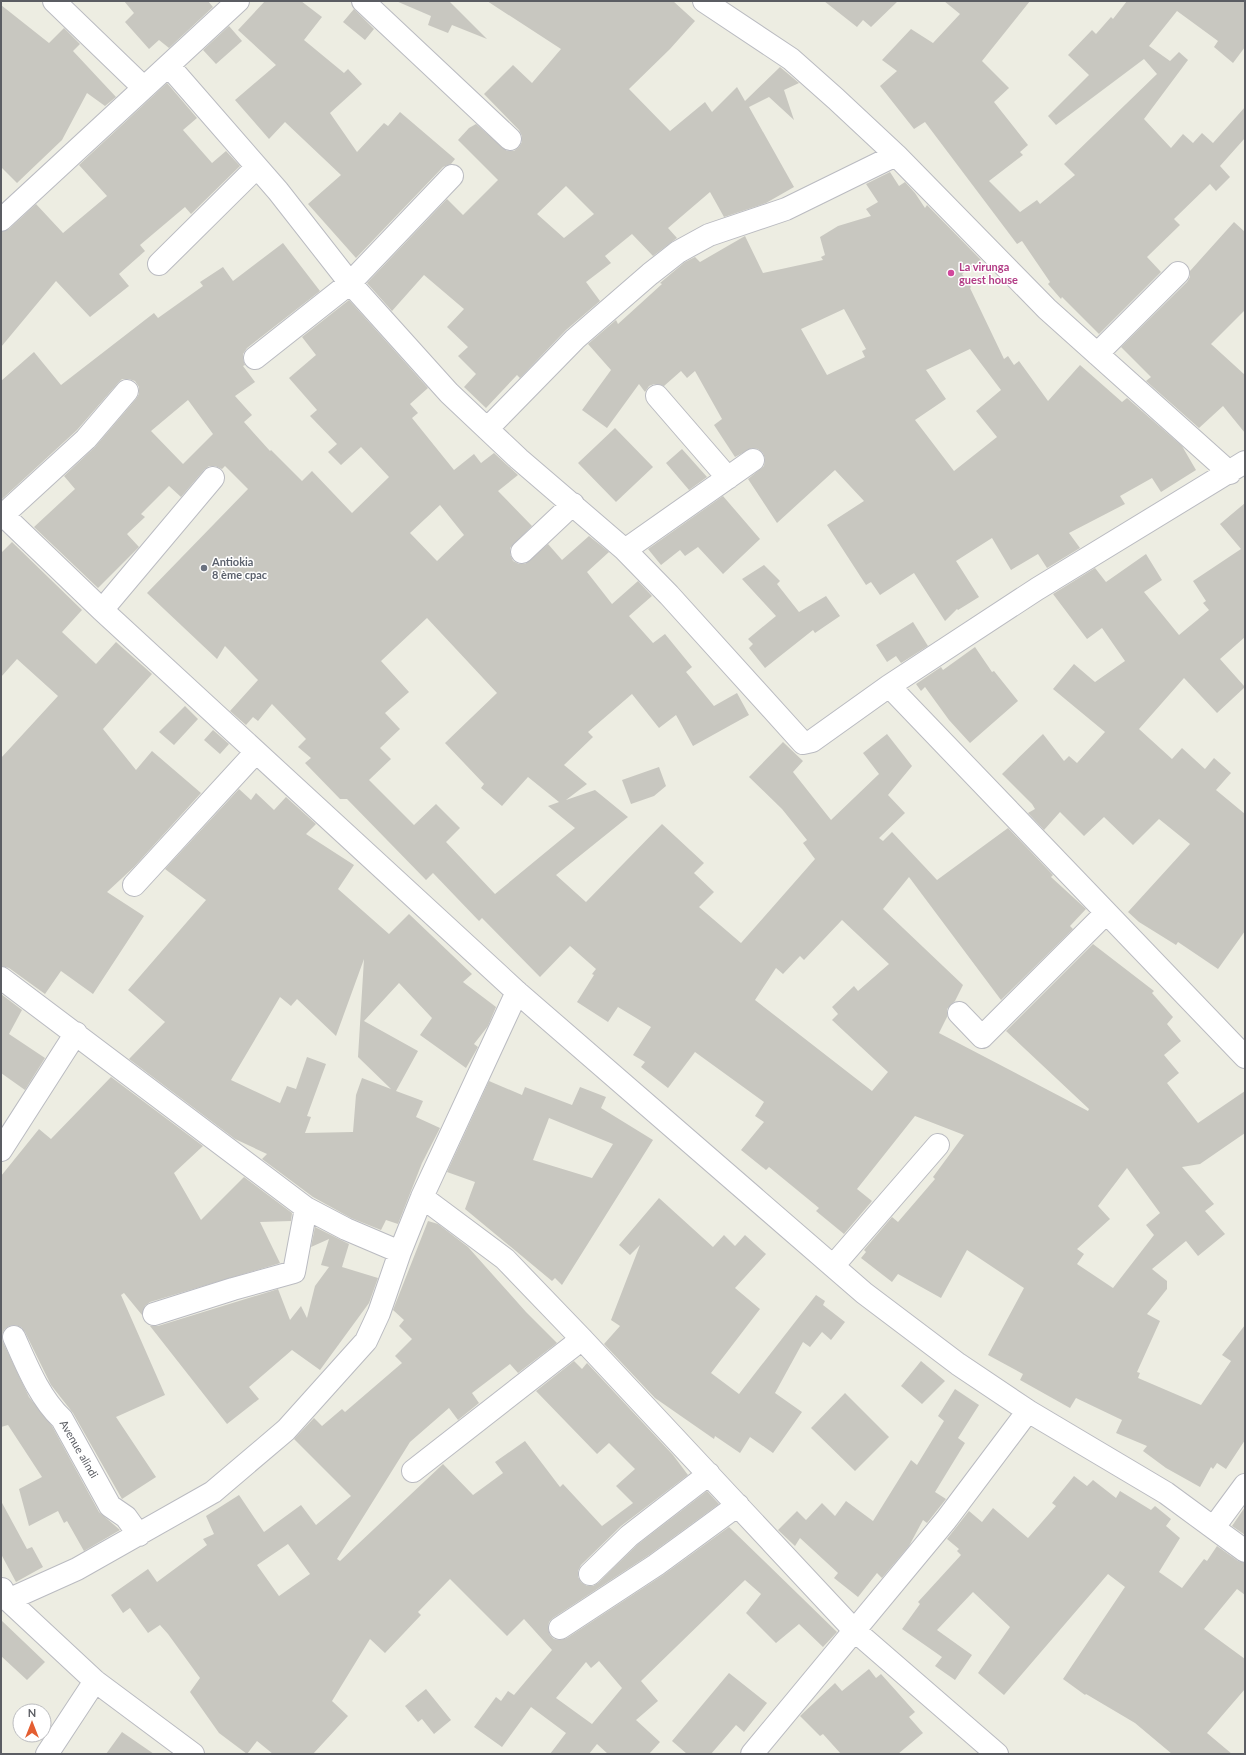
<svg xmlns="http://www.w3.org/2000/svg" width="1246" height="1755" font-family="Lato,sans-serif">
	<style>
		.building { fill: #c8c7c0; fill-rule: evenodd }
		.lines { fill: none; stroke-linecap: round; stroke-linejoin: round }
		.minor-casing { stroke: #babbc1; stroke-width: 24 }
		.minor { stroke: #fff; stroke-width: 22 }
		.hotel-dot { fill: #d1479c; stroke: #fff; stroke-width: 1.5 }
		.worship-dot { fill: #6b7280; stroke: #fff; stroke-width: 1.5 }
		.labels { text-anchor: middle; stroke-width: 3; stroke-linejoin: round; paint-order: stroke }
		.hotel-label { font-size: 11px; font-weight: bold; fill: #b23c85; stroke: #fff; text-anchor: start }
		.worship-label { font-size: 11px; font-weight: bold; fill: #5b616d; stroke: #fff; text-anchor: start }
		.street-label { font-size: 11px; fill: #5b5d63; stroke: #fff }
	</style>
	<rect width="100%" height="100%" fill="#edede2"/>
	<!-- building -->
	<path class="building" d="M 124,1 L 208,1 L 213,7 L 169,48 L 159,40 L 149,49 L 125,22 L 134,13 Z
		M 265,1 L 301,1 L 322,17 L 304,40 L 344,73 L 348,69 L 362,84 L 330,113 L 357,152 L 384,123 L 388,126 L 400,112 L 455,159 L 451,164 L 443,167 L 356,258 L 308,204 L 341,175 L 285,122 L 269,139 L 235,100 L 276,65 L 238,30 Z
		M 396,1 L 449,1 L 487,39 L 452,25 L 448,33 L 428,25 L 431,16 Z
		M 487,1 L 673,1 L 695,21 L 670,49 L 629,89 L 670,131 L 705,102 L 712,112 L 737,87 L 745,101 L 780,67 L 799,83 L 784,90 L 794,120 L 769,97 L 749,107 L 794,187 L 766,203 L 724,217 L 710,192 L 668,228 L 677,238 L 653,256 L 632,234 L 605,256 L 611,263 L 586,282 L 600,301 L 566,330 L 520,378 L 517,375 L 486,408 L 464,387 L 476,374 L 458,356 L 468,347 L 447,327 L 464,309 L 424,275 L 392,311 L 367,283 L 447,199 L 463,215 L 498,180 L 458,140 L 469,128 L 476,124 L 507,151 L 514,151 L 519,147 L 522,142 L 522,136 L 519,130 L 484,94 L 513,65 L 532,83 L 561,49 ZM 566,186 L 594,214 L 564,238 L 537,214 Z
		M 824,1 L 898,1 L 871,27 L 863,20 L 857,27 Z
		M 944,1 L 1030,1 L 982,61 L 1009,88 L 994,102 L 1028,145 L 1020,152 L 1023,155 L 989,181 L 1020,212 L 1037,200 L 1040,204 L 1075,175 L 1064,164 L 1157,74 L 1144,59 L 1056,125 L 1048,116 L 1089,75 L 1068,55 L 1092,30 L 1096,34 L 1111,17 L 1113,19 L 1127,1 L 1245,1 L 1245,47 L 1233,63 L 1214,47 L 1218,41 L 1177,11 L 1149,46 L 1170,61 L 1179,52 L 1188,60 L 1144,119 L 1171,148 L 1183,134 L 1193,143 L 1202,133 L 1213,143 L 1245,107 L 1245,138 L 1220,166 L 1230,177 L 1216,191 L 1210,184 L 1174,219 L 1180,225 L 1147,257 L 1161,272 L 1099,334 L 1062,297 L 1061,299 L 1048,284 L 1050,282 L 1022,241 L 1017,244 L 925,122 L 914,129 L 880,86 L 897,71 L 882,60 L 911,29 L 933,43 L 960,14 Z
		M 1,5 L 49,43 L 64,28 L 80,44 L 73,51 L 116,97 L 105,106 L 87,93 L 62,140 L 17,183 L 1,167 Z
		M 354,9 L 374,29 L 365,40 L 343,22 Z
		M 229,26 L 242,41 L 216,64 L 203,50 Z
		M 167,83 L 197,118 L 183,130 L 212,163 L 226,151 L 240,166 L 191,214 L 185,207 L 140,245 L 145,251 L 119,274 L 129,286 L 90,317 L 56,281 L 1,347 L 1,232 L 9,229 L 36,204 L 63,233 L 107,196 L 79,165 Z
		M 890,172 L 899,186 L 905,182 L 915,193 L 925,208 L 927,205 L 981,260 L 962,274 L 971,287 L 970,288 L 1004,359 L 1008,356 L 1014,365 L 1019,361 L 1048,401 L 1080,365 L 1122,402 L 1127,398 L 1182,446 L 1196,470 L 1161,492 L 1152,478 L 1120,496 L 1125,504 L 1069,533 L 1080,548 L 1047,568 L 1038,554 L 1011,570 L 992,538 L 956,561 L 979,597 L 958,610 L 957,609 L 945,621 L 914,573 L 880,595 L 871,582 L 866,585 L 827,525 L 864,501 L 835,470 L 777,523 L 748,479 L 764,466 L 765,459 L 763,453 L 758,449 L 752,448 L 735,457 L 714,425 L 722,419 L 695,371 L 687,378 L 681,371 L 664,386 L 654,384 L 649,386 L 645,392 L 639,384 L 607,428 L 582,410 L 611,370 L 588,344 L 616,320 L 618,324 L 662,284 L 660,283 L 685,262 L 695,257 L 700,262 L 745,236 L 763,273 L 823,260 L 821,257 L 825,255 L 820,237 L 838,226 L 871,216 L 866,209 L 878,202 L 866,184 ZM 844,309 L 866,349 L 862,351 L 865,357 L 827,375 L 801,329 ZM 970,349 L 1001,390 L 976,411 L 997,437 L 954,471 L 915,420 L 946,399 L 926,370 Z
		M 1234,222 L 1245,232 L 1245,310 L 1211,344 L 1245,375 L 1245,433 L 1223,406 L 1199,428 L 1146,381 L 1151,377 L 1121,347 L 1187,282 L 1190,277 L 1190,271 Z
		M 283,243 L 320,291 L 247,348 L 243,354 L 243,359 L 245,365 L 243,366 L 255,382 L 235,396 L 252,415 L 244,422 L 270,451 L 271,450 L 302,481 L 312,471 L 352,513 L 389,477 L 361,447 L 341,465 L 328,452 L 337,444 L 310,416 L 317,410 L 289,378 L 316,355 L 302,337 L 349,300 L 428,388 L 410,404 L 418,413 L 412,418 L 454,470 L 474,454 L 481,463 L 494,453 L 518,475 L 498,491 L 532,526 L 510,548 L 510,554 L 513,561 L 519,564 L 525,564 L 548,544 L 562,560 L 589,536 L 609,552 L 587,572 L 612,604 L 638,581 L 652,596 L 629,616 L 653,643 L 665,634 L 692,667 L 686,672 L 714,706 L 737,693 L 749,715 L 693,746 L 676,715 L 659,728 L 632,694 L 588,732 L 593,737 L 564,765 L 587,784 L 566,800 L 595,790 L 628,817 L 556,875 L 586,902 L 662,824 L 704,863 L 694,873 L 714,892 L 699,907 L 741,943 L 815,859 L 803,843 L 807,840 L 782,809 L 749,777 L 783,742 L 803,761 L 793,772 L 831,820 L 879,774 L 863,753 L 887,734 L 912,766 L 888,795 L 905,813 L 879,838 L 883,841 L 892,832 L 937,880 L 1008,828 L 1053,875 L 1051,877 L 1086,909 L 1070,926 L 1073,929 L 1001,1000 L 909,877 L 883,909 L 963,985 L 955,1001 L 947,1009 L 947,1017 L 939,1033 L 1088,1111 L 1089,1109 L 1006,1031 L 1093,944 L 1154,991 L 1152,993 L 1173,1017 L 1167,1024 L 1181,1041 L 1164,1055 L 1179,1073 L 1167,1083 L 1198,1123 L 1245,1091 L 1245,1133 L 1200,1164 L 1182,1167 L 1214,1204 L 1205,1211 L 1225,1234 L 1198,1256 L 1186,1241 L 1152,1269 L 1167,1281 L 1167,1289 L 1147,1314 L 1160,1321 L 1137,1372 L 1140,1373 L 1138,1378 L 1201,1405 L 1231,1361 L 1222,1355 L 1245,1325 L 1245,1440 L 1226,1469 L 1217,1463 L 1213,1469 L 1211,1467 L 1200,1487 L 1166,1468 L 1143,1451 L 1147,1446 L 1116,1433 L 1122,1420 L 1076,1398 L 1070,1408 L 1020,1380 L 1023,1374 L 988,1355 L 1024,1288 L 967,1250 L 941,1298 L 898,1274 L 892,1282 L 861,1258 L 866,1252 L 864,1250 L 892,1217 L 898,1222 L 935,1179 L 933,1177 L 964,1135 L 915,1116 L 857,1189 L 872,1201 L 844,1234 L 816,1211 L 819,1208 L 769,1167 L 766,1170 L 741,1150 L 764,1122 L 755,1116 L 764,1102 L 695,1052 L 668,1088 L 641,1067 L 645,1062 L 633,1055 L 651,1027 L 618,1007 L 608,1022 L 577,1002 L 594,975 L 592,974 L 596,969 L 570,946 L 540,977 L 482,918 L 479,921 L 433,873 L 426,880 L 347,799 L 340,799 L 305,763 L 311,758 L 298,747 L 306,739 L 272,704 L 258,721 L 253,717 L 246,725 L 230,711 L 258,680 L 225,646 L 217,659 L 147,593 L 248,489 L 225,466 L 222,469 L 215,466 L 209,466 L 204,470 L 181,497 L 169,486 L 141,514 L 145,517 L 127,534 L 139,547 L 98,588 L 34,527 L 75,489 L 64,476 L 95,447 L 136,399 L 139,394 L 139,387 L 135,381 L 129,379 L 122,379 L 118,383 L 77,430 L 1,500 L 1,381 L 34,352 L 61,385 L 154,313 L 158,318 L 203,286 L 200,282 L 223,267 L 233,281 ZM 188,400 L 213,434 L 183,464 L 151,431 ZM 440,505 L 464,535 L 437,561 L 410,533 ZM 427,618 L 497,693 L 445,743 L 484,784 L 481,788 L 502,806 L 528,777 L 559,802 L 548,806 L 575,828 L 495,894 L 446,842 L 460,828 L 436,804 L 414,825 L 369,780 L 391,759 L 380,748 L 400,729 L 385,713 L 409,692 L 381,661 ZM 842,920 L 889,964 L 858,991 L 854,986 L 832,1007 L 838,1014 L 832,1020 L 888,1072 L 872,1091 L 755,1000 L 776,968 L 783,974 L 800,956 L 804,960 ZM 1127,1168 L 1160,1213 L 1146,1225 L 1154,1235 L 1113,1288 L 1077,1264 L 1084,1254 L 1077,1249 L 1110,1219 L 1098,1206 Z
		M 615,428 L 653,467 L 616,502 L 578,463 Z
		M 682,449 L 707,477 L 689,490 L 666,463 Z
		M 723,496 L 760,539 L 723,574 L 698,547 L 685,556 L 680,550 L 661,565 L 648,549 Z
		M 1245,503 L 1245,637 L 1220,659 L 1245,687 L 1217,713 L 1184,678 L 1139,729 L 1172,759 L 1182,748 L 1205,769 L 1214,758 L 1231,773 L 1216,790 L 1245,814 L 1245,931 L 1218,969 L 1178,942 L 1176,945 L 1139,922 L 1128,912 L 1190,844 L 1159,819 L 1133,845 L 1104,817 L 1084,836 L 1060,812 L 1044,830 L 1028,813 L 1035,809 L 1032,804 L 1002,774 L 1043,734 L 1064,761 L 1069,756 L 1077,763 L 1105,732 L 1053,689 L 1074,664 L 1095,682 L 1125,661 L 1102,628 L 1087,639 L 1053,594 L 1095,568 L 1106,582 L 1146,554 L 1162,580 L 1144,592 L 1179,635 L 1209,610 L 1203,603 L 1206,601 L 1193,581 L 1241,549 L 1220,524 Z
		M 12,542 L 82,610 L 62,632 L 96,664 L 116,642 L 152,674 L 103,729 L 136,770 L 152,751 L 201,793 L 134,867 L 107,892 L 144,916 L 93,994 L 61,971 L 45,994 L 9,968 L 1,966 L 1,758 L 58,696 L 17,659 L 1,677 L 1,553 Z
		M 764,565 L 780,581 L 777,584 L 799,612 L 826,596 L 840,616 L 815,633 L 813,630 L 765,668 L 749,648 L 753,644 L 748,639 L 776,616 L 742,579 Z
		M 913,622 L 928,646 L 901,663 L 896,656 L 887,662 L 876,645 Z
		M 975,647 L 992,672 L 994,671 L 1018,701 L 970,743 L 949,720 L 925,687 L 921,691 L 916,684 L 941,667 L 943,670 Z
		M 185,706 L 198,719 L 174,745 L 159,732 Z
		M 213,730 L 229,744 L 220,754 L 204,740 Z
		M 659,767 L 666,786 L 654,796 L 631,804 L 622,780 Z
		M 239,789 L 251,800 L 256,793 L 274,810 L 286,797 L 316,824 L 306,834 L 354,865 L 338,889 L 389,934 L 409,914 L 472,974 L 463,982 L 496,1007 L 488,1026 L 474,1044 L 478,1047 L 466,1068 L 420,1035 L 432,1018 L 399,983 L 364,1021 L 418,1051 L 396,1091 L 423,1101 L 416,1117 L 440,1128 L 422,1163 L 398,1224 L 386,1220 L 381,1230 L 351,1218 L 313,1197 L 262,1159 L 267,1154 L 235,1139 L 129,1059 L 165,1022 L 128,990 L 206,900 L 165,869 ZM 364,959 L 358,1057 L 391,1089 L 362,1078 L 356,1095 L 353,1132 L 305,1133 L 311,1117 L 307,1116 L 326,1064 L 307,1057 L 296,1089 L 287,1086 L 280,1103 L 231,1080 L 280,997 L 291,1006 L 297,999 L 336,1036 Z
		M 1,994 L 22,1010 L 9,1034 L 45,1058 L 25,1090 L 1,1073 Z
		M 111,1077 L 203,1146 L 174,1173 L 201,1220 L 244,1177 L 292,1213 L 291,1221 L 260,1222 L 280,1263 L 277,1264 L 150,1302 L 145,1306 L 142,1315 L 124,1293 L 121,1295 L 165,1395 L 116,1417 L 156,1477 L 122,1499 L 73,1413 L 51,1385 L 25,1332 L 21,1327 L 15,1325 L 9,1326 L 4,1330 L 2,1336 L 3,1342 L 29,1397 L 52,1426 L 99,1512 L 120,1530 L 84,1551 L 67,1521 L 64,1523 L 58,1511 L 29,1526 L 19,1489 L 42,1477 L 8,1425 L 1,1427 L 1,1176 L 39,1129 L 51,1139 Z
		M 489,1081 L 522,1095 L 525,1087 L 572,1105 L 580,1087 L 606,1097 L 601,1108 L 653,1140 L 562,1285 L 555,1278 L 552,1281 L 465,1209 L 475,1182 L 447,1172 ZM 549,1118 L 613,1144 L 592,1178 L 533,1160 Z
		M 659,1198 L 713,1247 L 724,1235 L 735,1246 L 745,1235 L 766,1254 L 735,1288 L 760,1309 L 711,1373 L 739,1394 L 816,1295 L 825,1301 L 823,1305 L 845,1322 L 831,1340 L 822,1332 L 810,1347 L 803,1342 L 775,1393 L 802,1412 L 773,1453 L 750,1437 L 740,1453 L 715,1436 L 714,1439 L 655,1398 L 604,1344 L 620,1326 L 611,1320 L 640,1245 L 630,1255 L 619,1245 Z
		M 428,1221 L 438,1224 L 468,1247 L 526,1312 L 557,1343 L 518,1373 L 510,1364 L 472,1393 L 479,1403 L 458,1420 L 449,1408 L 410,1442 L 337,1559 L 340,1561 L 443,1464 L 473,1495 L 503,1473 L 495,1462 L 525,1441 L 560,1487 L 563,1484 L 602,1526 L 633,1503 L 616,1486 L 635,1469 L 609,1443 L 597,1454 L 536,1391 L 574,1361 L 582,1369 L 587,1363 L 673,1455 L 688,1475 L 621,1526 L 581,1565 L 578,1571 L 578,1577 L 581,1582 L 587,1586 L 593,1586 L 598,1583 L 637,1545 L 707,1491 L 719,1504 L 649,1555 L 553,1618 L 549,1622 L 548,1628 L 550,1635 L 554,1639 L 560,1640 L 567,1638 L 663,1575 L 729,1527 L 837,1632 L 823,1647 L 799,1624 L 776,1643 L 746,1613 L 761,1594 L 745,1580 L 641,1681 L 658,1701 L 636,1720 L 660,1742 L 649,1754 L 608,1754 L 597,1744 L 589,1754 L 550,1754 L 566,1733 L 531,1707 L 502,1747 L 474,1727 L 496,1697 L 501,1701 L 508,1691 L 514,1695 L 552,1650 L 524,1619 L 507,1636 L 450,1579 L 418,1612 L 421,1615 L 385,1653 L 370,1639 L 332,1701 L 348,1716 L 313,1754 L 273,1754 L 257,1741 L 247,1754 L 219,1733 L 190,1692 L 200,1678 L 168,1634 L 160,1625 L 148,1633 L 130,1608 L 123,1613 L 111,1595 L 148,1569 L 157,1582 L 207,1545 L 203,1539 L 214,1534 L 206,1516 L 239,1495 L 264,1532 L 301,1505 L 316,1525 L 351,1496 L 294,1439 L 314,1418 L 322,1426 L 342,1409 L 345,1412 L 402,1363 L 395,1356 L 412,1339 L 399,1326 L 404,1320 L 393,1310 ZM 288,1544 L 310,1574 L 279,1596 L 257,1565 ZM 599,1661 L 622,1688 L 592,1724 L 556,1698 L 586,1662 L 591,1668 Z
		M 315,1227 L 349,1244 L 342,1267 L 378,1278 L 369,1303 L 320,1370 L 292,1350 L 249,1387 L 259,1399 L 227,1424 L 150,1326 L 158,1326 L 278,1289 L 290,1320 L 301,1306 L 307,1318 L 315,1286 L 329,1267 L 321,1265 L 329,1239 L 311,1247 Z
		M 921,1361 L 945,1381 L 922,1404 L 901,1386 Z
		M 955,1389 L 979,1405 L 958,1438 L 965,1443 L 935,1492 L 946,1499 L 927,1523 L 923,1520 L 909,1546 L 882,1578 L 877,1573 L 858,1597 L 834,1578 L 838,1573 L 800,1538 L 795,1546 L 778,1530 L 797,1511 L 806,1520 L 822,1503 L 835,1516 L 846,1501 L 873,1521 L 911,1460 L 917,1465 L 944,1421 L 938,1416 Z
		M 845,1393 L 889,1437 L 855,1471 L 811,1428 Z
		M 1074,1476 L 1087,1486 L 1093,1480 L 1116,1498 L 1120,1491 L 1151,1510 L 1155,1506 L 1171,1519 L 1166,1526 L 1180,1538 L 1159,1572 L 1182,1588 L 1204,1559 L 1207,1561 L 1217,1546 L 1238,1561 L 1245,1563 L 1245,1595 L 1237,1589 L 1204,1629 L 1245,1659 L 1245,1689 L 1207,1733 L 1232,1754 L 1172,1754 L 1135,1723 L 1086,1694 L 1085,1695 L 1063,1679 L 1125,1587 L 1108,1574 L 1004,1695 L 978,1673 L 1010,1627 L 973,1592 L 937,1630 L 972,1655 L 955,1680 L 935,1666 L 942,1657 L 902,1629 L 920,1604 L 918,1602 L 961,1555 L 957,1551 L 959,1549 L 947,1539 L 969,1511 L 982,1522 L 993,1508 L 1028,1538 L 1056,1506 L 1052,1503 Z
		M 1,1501 L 27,1549 L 32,1547 L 43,1567 L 16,1582 L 1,1554 Z
		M 1245,1507 L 1245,1535 L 1232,1526 Z
		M 1,1620 L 45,1662 L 27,1680 L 1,1656 Z
		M 869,1669 L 876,1678 L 881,1674 L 915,1712 L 909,1717 L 923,1733 L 898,1754 L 841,1754 L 823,1734 L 820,1736 L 800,1716 L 835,1683 L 842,1691 Z
		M 729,1673 L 767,1703 L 744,1732 L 736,1725 L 711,1754 L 687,1754 L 672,1741 Z
		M 426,1689 L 451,1720 L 434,1734 L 422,1719 L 418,1722 L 405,1706 Z
		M 122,1732 L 154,1754 L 106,1754 Z"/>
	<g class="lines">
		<!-- minor casing -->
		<g class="minor-casing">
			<path id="minor" d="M 54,1 L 143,87
				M 363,1 L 510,139
				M 704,1 L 791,59 L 836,99 L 896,155 L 1047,309 L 1230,473
				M 169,66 L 278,191 L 350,283 L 449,393 L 519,459 L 625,550 L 669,595 L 803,743 L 812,741 L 889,686 L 1037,589 L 1245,462
				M 1,220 L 238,1
				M 159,264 L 257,167
				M 1097,354 L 1178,273
				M 255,358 L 350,283 L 452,176
				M 657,396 L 728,478
				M 487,429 L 575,339 L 650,274 L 678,252 L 709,235 L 786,209 L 896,155
				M 1,513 L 102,610 L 517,992 L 864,1293 L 958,1364 L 1028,1411 L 1166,1493 L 1245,1551
				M 3,515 L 86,439 L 127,391
				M 625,550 L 753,460
				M 522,552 L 573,504
				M 102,610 L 213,478
				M 889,686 L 1245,1057
				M 134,885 L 256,752
				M 1,978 L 306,1208 L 346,1229 L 400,1252
				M 959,1013 L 982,1037 L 1106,913
				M 1,1150 L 76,1033
				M 422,1197 L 505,1259 L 582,1339 L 854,1630 L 997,1754
				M 833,1266 L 938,1145
				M 154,1314 L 233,1289 L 294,1272 L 306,1208
				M 14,1337 C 27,1366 39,1397 62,1419 L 110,1506 L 126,1517 L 139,1535
				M 413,1471 L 582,1339
				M 1214,1527 L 1245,1485
				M 590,1574 L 629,1536 L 709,1474
				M 2,1589 L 8,1600 L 95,1681 L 193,1754
				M 8,1600 L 77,1569 L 213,1492 L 286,1430 L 366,1341 L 379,1313 L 400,1252 L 422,1197 L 517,992
				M 560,1628 L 656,1565 L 738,1505
				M 47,1754 L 95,1681
				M 752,1754 L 946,1520 L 1028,1411"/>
		</g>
		<!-- minor -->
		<use href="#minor" class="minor"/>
	</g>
	<!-- markers -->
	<circle class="hotel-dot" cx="951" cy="273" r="4"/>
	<circle class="worship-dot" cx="204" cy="568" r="4"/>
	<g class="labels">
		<!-- hotel labels -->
		<g class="hotel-label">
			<text x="959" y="271">La virunga<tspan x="959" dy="13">guest house</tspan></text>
		</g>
		<!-- worship labels -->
		<g class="worship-label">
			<text x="212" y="566">Antiokia<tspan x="212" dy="13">8 ème cpac</tspan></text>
		</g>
		<!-- street labels -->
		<g class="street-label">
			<text transform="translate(79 1449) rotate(60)" y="4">Avenue alindi</text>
		</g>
	</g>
	<!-- border -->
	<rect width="1246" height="1755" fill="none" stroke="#5b5d63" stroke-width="4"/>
	<!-- north arrow -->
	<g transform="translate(32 1723)"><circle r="19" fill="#ffffff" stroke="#bdbec1"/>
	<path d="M0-3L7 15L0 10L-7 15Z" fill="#e45e31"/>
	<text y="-6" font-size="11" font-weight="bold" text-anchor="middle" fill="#5b5d63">N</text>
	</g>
</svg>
